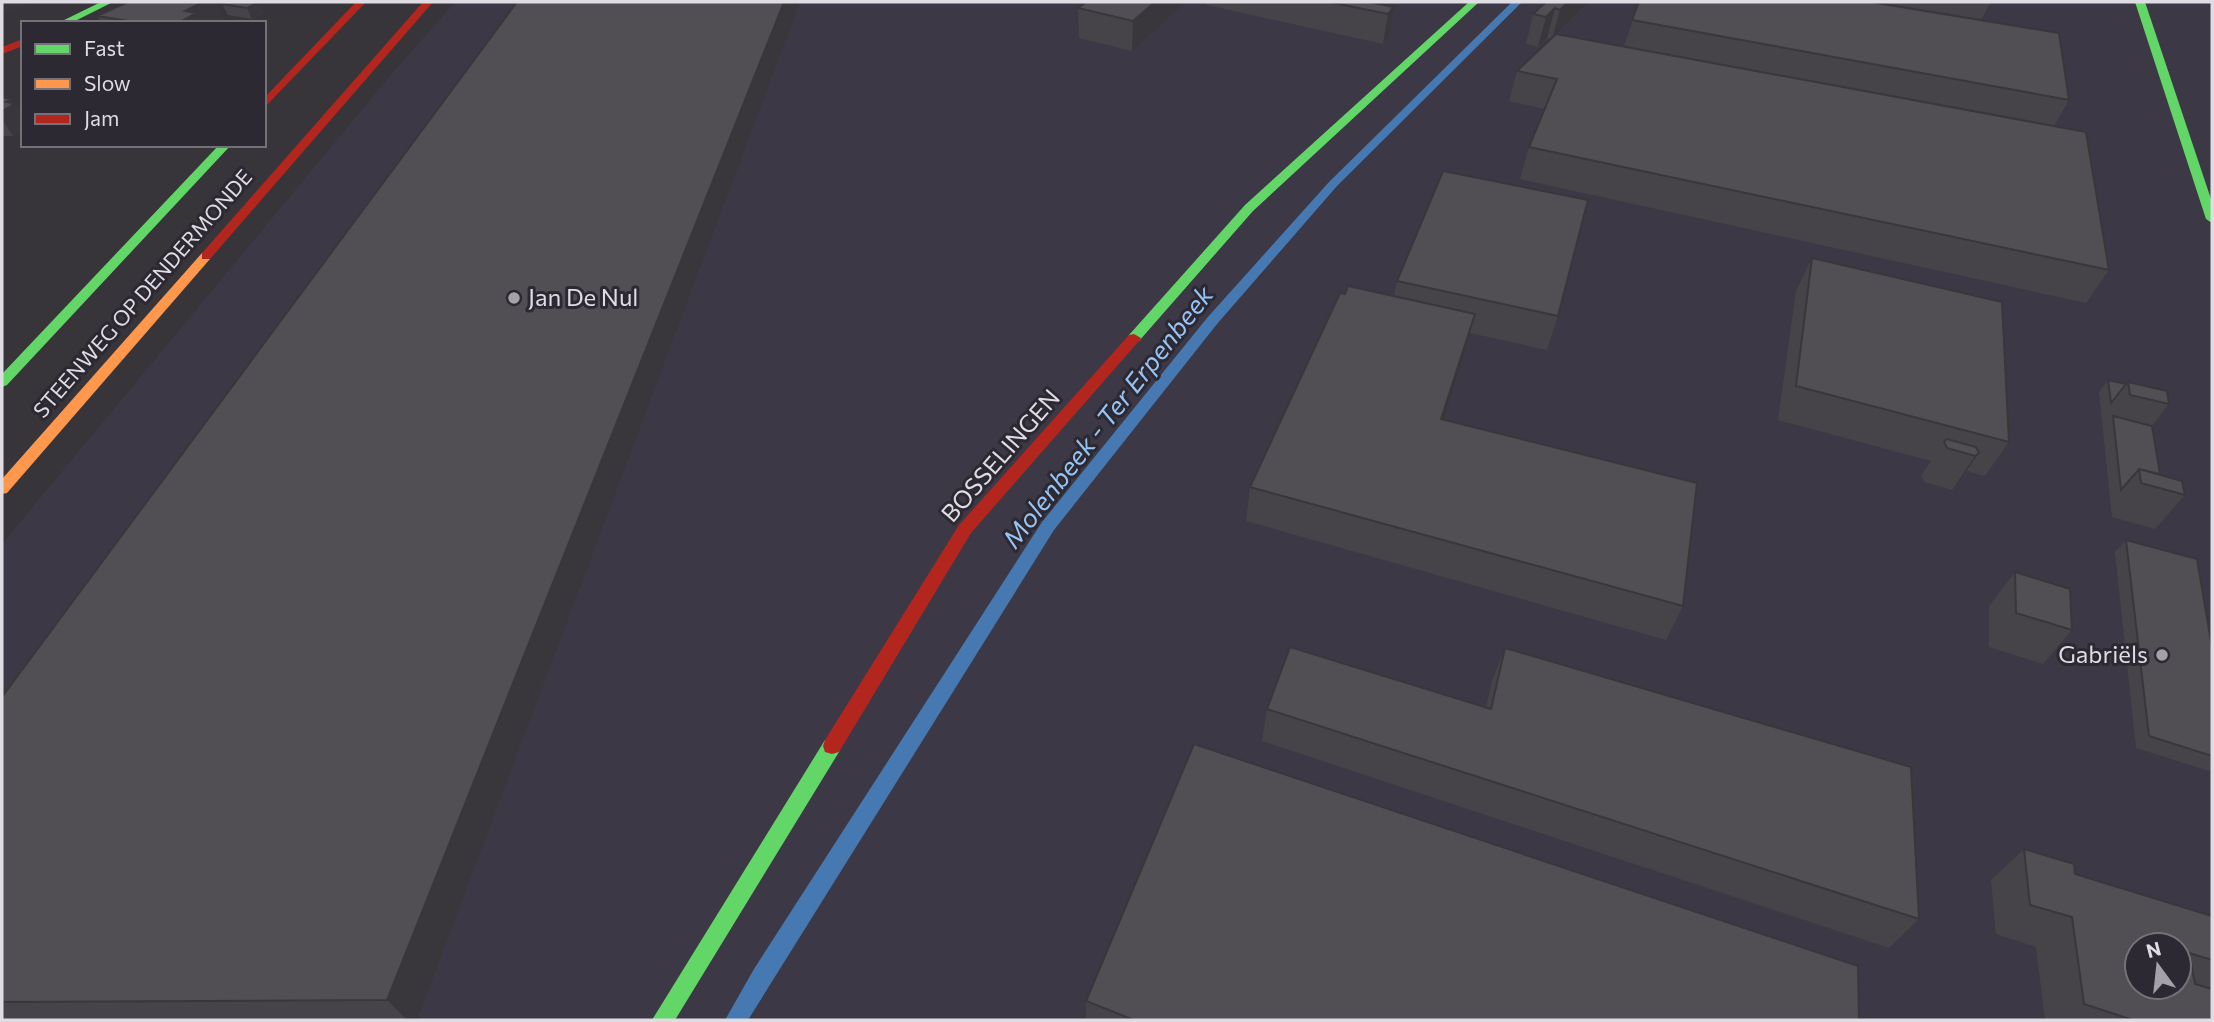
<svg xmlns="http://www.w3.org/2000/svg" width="2214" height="1022" font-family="Commissioner,sans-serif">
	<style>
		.built { fill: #3d3845; fill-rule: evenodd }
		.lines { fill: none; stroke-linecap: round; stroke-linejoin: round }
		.stream { fill: #4679b2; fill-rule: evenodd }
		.fast { fill: #63d668; fill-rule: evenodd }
		.slow { fill: #ff974d; fill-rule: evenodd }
		.jam { fill: #b3261e; fill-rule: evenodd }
		.wall { fill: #464448 }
		.shaded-wall { fill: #39373b }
		.building { fill: #514f54; stroke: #39373b; stroke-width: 2; fill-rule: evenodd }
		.poi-dot { fill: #a4a2a8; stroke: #2c2932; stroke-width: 2.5 }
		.labels { text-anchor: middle; stroke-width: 6; stroke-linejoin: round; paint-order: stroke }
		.far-street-label { font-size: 21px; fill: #dfdde3; stroke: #2c2932 }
		.poi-label { font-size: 24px; fill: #dfdde3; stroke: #2c2932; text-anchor: start }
		.street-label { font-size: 24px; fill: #dfdde3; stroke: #2c2932 }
		.water-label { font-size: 26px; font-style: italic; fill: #97c4f6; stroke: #2c2932 }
	</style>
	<rect width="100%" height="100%" fill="#37353a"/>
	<!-- built -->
	<path class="built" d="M 455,2 L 2212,2 L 2212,1020 L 2,1020 L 2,544 L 389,77 ZM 2137,945 L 2179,945 L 2179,987 L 2137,987 Z"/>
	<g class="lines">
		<!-- stream -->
		<path class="stream" d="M 1512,2 L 1522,2 L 1337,186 L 1217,324 L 1054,530 L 748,1020 L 725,1020 L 754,969 L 1042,522 L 1207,318 L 1329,182 Z"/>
		<!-- fast -->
		<path class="fast" d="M 101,2 L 113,2 L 71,23 L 58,23 Z
			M 1469,2 L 1479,2 L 1253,211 L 1139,341 L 1129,341 L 1127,338 L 1129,335 L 1245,205 Z
			M 2135,2 L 2145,2 L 2212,202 L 2212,223 L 2206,219 Z
			M 219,145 L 231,145 L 7,385 L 2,387 L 2,374 Z
			M 832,738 L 839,740 L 841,746 L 839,752 L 675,1020 L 652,1020 L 825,740 Z"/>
		<!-- slow -->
		<path class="slow" d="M 206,252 L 210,253 L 210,259 L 7,493 L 2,494 L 2,479 L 202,253 Z"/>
		<!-- jam -->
		<path class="jam" d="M 356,2 L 366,2 L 264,108 L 264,98 Z
			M 423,2 L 433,2 L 210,259 L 202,259 L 202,253 Z
			M 23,39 L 23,46 L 2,54 L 2,47 Z
			M 1134,334 L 1141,338 L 1139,341 L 971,533 L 839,752 L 832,754 L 825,752 L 823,746 L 825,740 L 959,525 L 1129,335 Z"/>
	</g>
	<!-- wall -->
	<path class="wall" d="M 259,2 L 264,13 L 252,19 L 228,15 L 222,4 Z
		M 1207,2 L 1369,2 L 1394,7 L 1389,37 L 1383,44 L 1207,5 Z
		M 1546,2 L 1589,2 L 1557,34 L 1624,46 L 1639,2 L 1991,2 L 1981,20 L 2069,100 L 2054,126 L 2109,270 L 2086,303 L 1520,179 L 1529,147 L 1545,109 L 1509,101 L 1517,71 L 1550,39 L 1547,38 L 1538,47 L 1526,44 L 1533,14 Z
		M 1183,5 L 1132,51 L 1079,38 L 1078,8 Z
		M 97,16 L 224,18 L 214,23 L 101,23 Z
		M 2,97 L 11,99 L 23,117 L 23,130 L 13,136 L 2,136 Z
		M 1812,258 L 2009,442 L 1985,476 L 1967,471 L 1955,487 L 1952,490 L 1925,482 L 1921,476 L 1931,461 L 1778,420 L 1796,291 Z
		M 1397,281 L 1558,316 L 1547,350 L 1470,333 L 1443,419 L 1683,606 L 1666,640 L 1246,521 L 1250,487 L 1345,294 L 1394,296 Z
		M 2108,380 L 2126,384 L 2128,382 L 2169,404 L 2152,426 L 2160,474 L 2185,495 L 2155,529 L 2112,517 L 2099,392 Z
		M 2126,540 L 2212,647 L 2212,772 L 2136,748 L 2115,552 Z
		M 2015,572 L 2072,630 L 2043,664 L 1989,647 L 1989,606 Z
		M 1505,648 L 1919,919 L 1889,948 L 1262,741 L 1267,709 L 1486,708 L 1492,681 Z
		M 2,697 L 417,1020 L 2,1020 Z
		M 2024,849 L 2075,874 L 2212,916 L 2212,1020 L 2045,1020 L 2036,947 L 1996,934 L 1991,880 Z
		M 1086,1001 L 1859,1020 L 1086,1020 Z"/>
	<!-- shaded-wall -->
	<path class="shaded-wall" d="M 2,2 L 34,2 L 2,16 Z
		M 203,2 L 216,2 L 224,18 L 214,23 L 178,23 L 185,11 Z
		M 259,2 L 264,13 L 252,19 L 247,8 Z
		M 784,2 L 800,2 L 417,1020 L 407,1020 L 387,1000 Z
		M 1155,2 L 1184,2 L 1183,5 L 1132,51 L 1133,21 Z
		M 1568,2 L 1589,2 L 1552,39 L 1560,10 Z
		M 1394,7 L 1389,37 L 1383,44 L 1388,14 Z
		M 1555,8 L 1547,38 L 1538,47 L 1546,17 Z
		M 11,99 L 23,117 L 23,130 L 13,136 L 2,120 L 2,111 L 6,102 Z
		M 1475,314 L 1466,347 L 1433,453 L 1441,419 Z
		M 1979,453 L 1955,487 L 1952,490 L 1975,456 Z"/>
	<!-- building -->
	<path class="building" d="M 128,2 L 203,2 L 185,11 L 196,13 L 178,23 L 141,23 L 97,16 Z
		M 226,2 L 259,2 L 247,8 L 222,4 Z
		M 517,2 L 784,2 L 387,1000 L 2,1002 L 2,697 Z
		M 1086,2 L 1155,2 L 1133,21 L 1078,8 Z
		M 1329,2 L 1369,2 L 1394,7 L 1388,14 Z
		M 1546,2 L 1568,2 L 1560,10 L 1555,8 L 1546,17 L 1533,14 Z
		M 1639,2 L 1871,2 L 2059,33 L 2069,100 L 1632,20 Z
		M 1556,34 L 2086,132 L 2109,270 L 1529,147 L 1557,79 L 1517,71 Z
		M 2,97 L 11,99 L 6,102 L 13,103 L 11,106 L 2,111 Z
		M 1443,171 L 1588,200 L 1558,316 L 1397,281 Z
		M 1812,258 L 2002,302 L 2009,442 L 1796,386 Z
		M 1348,286 L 1475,314 L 1441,419 L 1697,483 L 1683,606 L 1250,487 L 1340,293 L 1345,294 Z
		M 2108,380 L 2126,384 L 2111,403 Z
		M 2128,382 L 2167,391 L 2169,404 L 2130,395 Z
		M 2113,416 L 2152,426 L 2160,474 L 2139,469 L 2121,490 Z
		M 1947,439 L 1976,447 L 1979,453 L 1975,456 L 1947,448 L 1944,442 Z
		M 2139,469 L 2182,481 L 2185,495 L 2141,483 Z
		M 2126,540 L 2197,559 L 2212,647 L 2212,756 L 2149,736 Z
		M 2015,572 L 2070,589 L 2072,630 L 2016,613 Z
		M 1290,647 L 1491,709 L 1505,648 L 1911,767 L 1919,919 L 1267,709 Z
		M 1194,744 L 1858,966 L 1859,1020 L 1134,1020 L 1086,1001 Z
		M 2024,849 L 2074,864 L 2075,874 L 2212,916 L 2212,960 L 2189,953 L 2195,984 L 2212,989 L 2212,1020 L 2133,1020 L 2084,1004 L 2072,917 L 2030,905 ZM 2137,945 L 2179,945 L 2179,987 L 2137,987 Z"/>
	<!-- markers -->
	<g class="poi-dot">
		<circle cx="514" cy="298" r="7"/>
		<circle cx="2162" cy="655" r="7"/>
	</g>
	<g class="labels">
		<!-- far-street labels -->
		<g class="far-street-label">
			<text transform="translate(143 294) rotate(-49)" y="7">STEENWEG OP DENDERMONDE</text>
		</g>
		<!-- poi labels -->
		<g class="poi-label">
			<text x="528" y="306">Jan De Nul</text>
			<text x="2148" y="663" text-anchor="end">Gabriëls</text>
		</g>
		<!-- street labels -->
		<g class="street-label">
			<text transform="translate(1001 456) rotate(-49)" y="8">BOSSELINGEN</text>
		</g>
		<!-- water labels -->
		<g class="water-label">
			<text transform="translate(1108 417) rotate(-52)" y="9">Molenbeek - Ter Erpenbeek</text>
		</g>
	</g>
	<!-- border -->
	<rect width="2214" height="1022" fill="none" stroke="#dfdde3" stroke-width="7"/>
	<!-- legend -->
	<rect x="21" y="21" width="245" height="126" fill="#2c2932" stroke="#747179" stroke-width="2"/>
	<rect x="35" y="44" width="35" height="10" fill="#63d668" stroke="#747179" stroke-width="2"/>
	<text x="84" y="56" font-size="21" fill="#dfdde3">Fast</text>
	<rect x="35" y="79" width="35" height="10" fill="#ff974d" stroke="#747179" stroke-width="2"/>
	<text x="84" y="91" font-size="21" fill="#dfdde3">Slow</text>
	<rect x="35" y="114" width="35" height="10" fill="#b3261e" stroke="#747179" stroke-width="2"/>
	<text x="84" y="126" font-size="21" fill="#dfdde3">Jam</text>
	<!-- north arrow -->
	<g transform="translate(2158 966) rotate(345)"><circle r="33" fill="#2c2932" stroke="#747179" stroke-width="2"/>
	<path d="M0-5L12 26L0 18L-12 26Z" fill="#a4a2a8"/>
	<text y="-10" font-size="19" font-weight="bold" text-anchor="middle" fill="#dfdde3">N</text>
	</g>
</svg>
